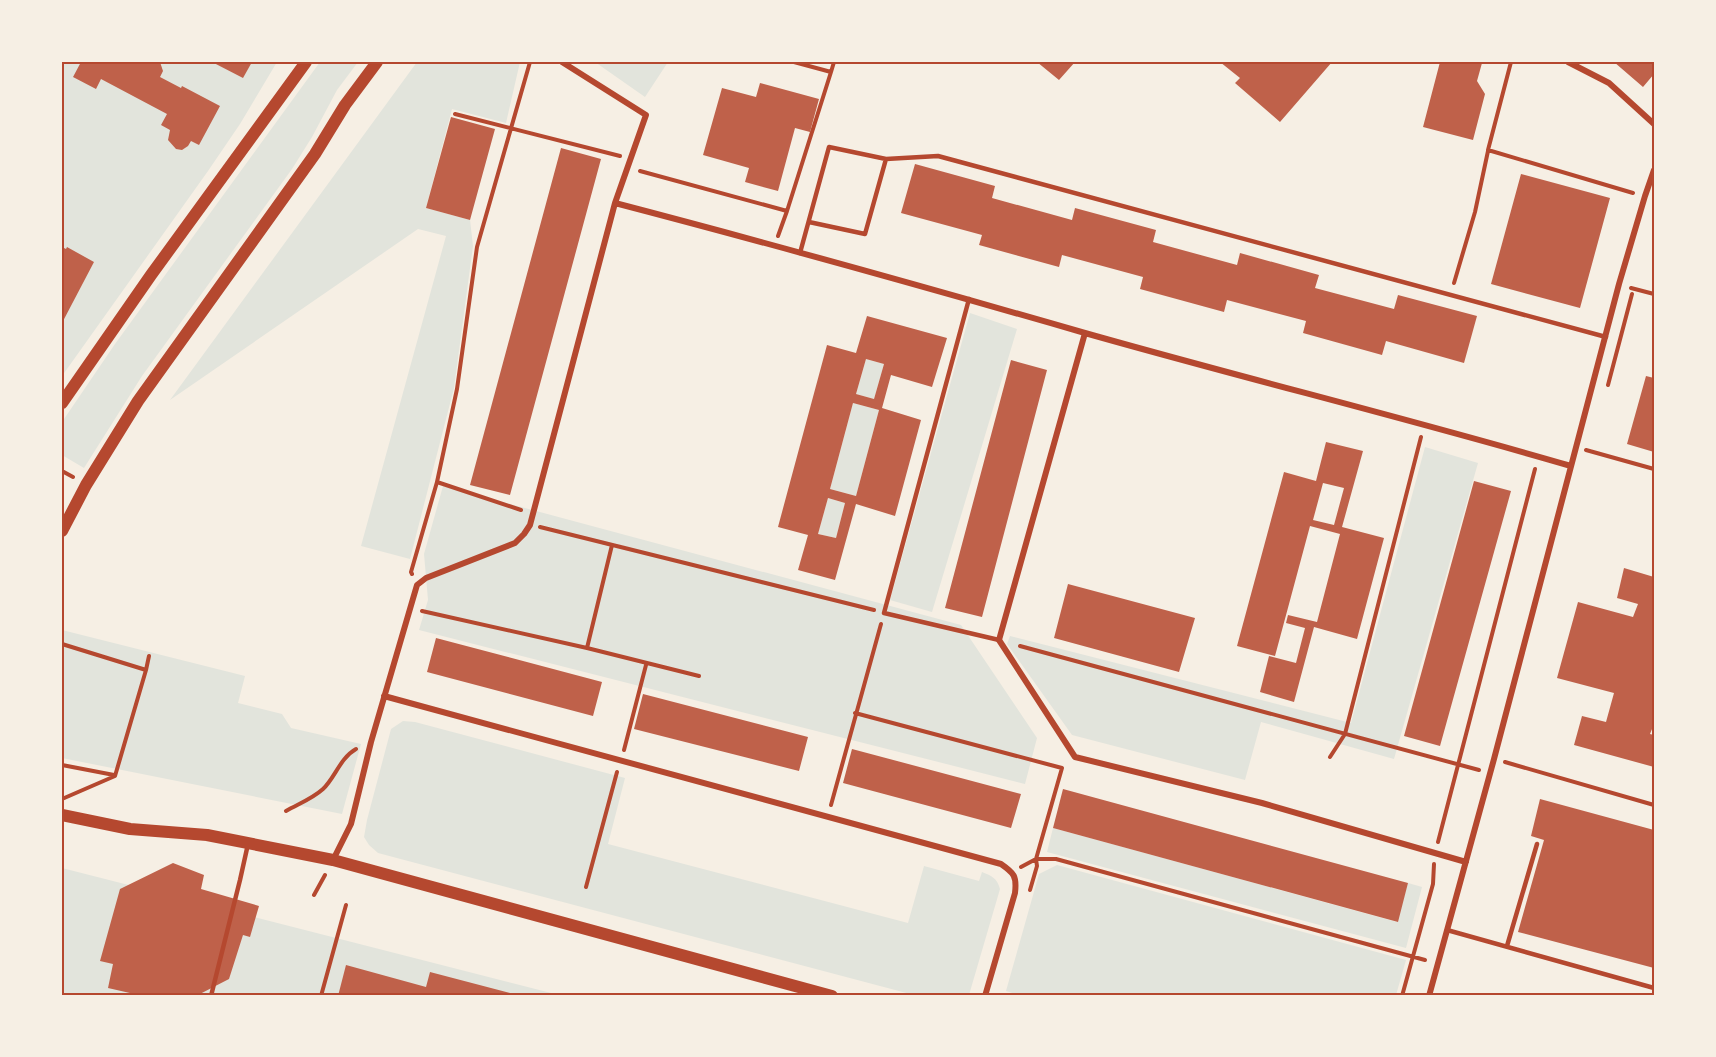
<svg xmlns="http://www.w3.org/2000/svg" width="1716" height="1057" font-family="'PT Serif',serif">
	<style>
		.green { fill: #e2e4dc }
		.building { fill: #bf614a; fill-rule: evenodd }
		.lines { fill: none; stroke-linecap: round; stroke-linejoin: round }
		.path { stroke: #b5482f; stroke-width: 4 }
		.service { stroke: #b5482f; stroke-width: 4.5 }
		.minor { stroke: #b5482f; stroke-width: 6 }
		.secondary { stroke: #b5482f; stroke-width: 12 }
		.neatline { fill: none; stroke: #b5482f; stroke-width: 2 }
	</style>
	<rect width="100%" height="100%" fill="#f6efe4"/>
	<!-- green -->
	<path class="green" d="M 62,62 L 277,62 L 240,124 L 208,171 L 62,376 Z
		M 320,62 L 358,62 L 337,90 L 312,137 L 292,169 L 142,376 L 84,468 L 62,455 L 62,422 L 115,344 Z
		M 417,62 L 520,62 L 506,123 L 452,109 L 426,208 L 470,220 L 473,246 L 454,388 L 410,559 L 361,546 L 446,236 L 418,229 L 170,400 Z
		M 595,62 L 668,62 L 645,97 Z
		M 970,313 L 1017,329 L 932,612 L 890,600 Z
		M 866,359 L 884,364 L 874,399 L 856,394 Z
		M 853,403 L 879,410 L 856,496 L 830,489 Z
		M 1425,447 L 1478,463 L 1394,759 L 1261,722 L 1245,780 L 1072,735 L 1007,644 L 1010,636 L 1351,723 Z
		M 443,486 L 961,625 L 1037,738 L 1025,784 L 419,630 L 428,600 L 424,554 Z
		M 828,498 L 845,503 L 836,538 L 818,534 Z
		M 62,630 L 245,676 L 238,703 L 282,714 L 291,728 L 361,744 L 342,814 L 62,758 Z
		M 403,721 L 415,722 L 625,778 L 608,844 L 908,923 L 924,866 L 979,881 L 982,872 C 992,876 997,878 1000,889 L 969,995 L 914,995 L 378,853 L 369,845 L 364,837 L 367,820 L 391,729 Z
		M 1053,828 L 1397,922 L 1408,883 L 1422,887 L 1406,948 L 1047,852 Z
		M 1057,865 L 1406,960 L 1396,995 L 1022,996 L 1006,991 L 1039,874 Z
		M 62,868 L 559,995 L 62,995 Z"/>
	<!-- building -->
	<path class="building" d="M 81,62 L 132,62 L 136,64 L 138,62 L 160,62 L 163,71 L 160,77 L 181,88 L 182,86 L 220,106 L 199,145 L 191,141 L 188,146 L 182,150 L 176,149 L 168,140 L 170,130 L 161,125 L 167,114 L 101,79 L 96,89 L 73,77 Z
		M 212,62 L 252,62 L 243,78 Z
		M 1037,62 L 1075,62 L 1059,80 Z
		M 1220,62 L 1332,62 L 1280,122 L 1235,83 L 1240,78 Z
		M 1440,62 L 1475,62 L 1482,63 L 1477,81 L 1485,94 L 1473,140 L 1423,127 Z
		M 1614,62 L 1654,62 L 1654,74 L 1643,87 Z
		M 760,83 L 819,99 L 810,132 L 795,128 L 778,191 L 745,182 L 749,168 L 703,155 L 722,88 L 756,97 Z
		M 451,117 L 495,129 L 470,220 L 426,208 Z
		M 561,148 L 601,159 L 510,495 L 470,485 Z
		M 915,164 L 995,186 L 992,198 L 1072,220 L 1075,208 L 1156,230 L 1153,242 L 1237,265 L 1240,253 L 1319,275 L 1315,288 L 1394,309 L 1398,295 L 1477,316 L 1464,363 L 1386,341 L 1382,355 L 1303,333 L 1306,321 L 1227,300 L 1224,312 L 1140,289 L 1143,277 L 1062,255 L 1059,267 L 979,245 L 982,235 L 901,213 Z
		M 1521,174 L 1610,198 L 1580,308 L 1491,284 Z
		M 62,247 L 66,249 L 67,247 L 94,262 L 62,323 Z
		M 867,316 L 947,338 L 932,387 L 891,375 L 882,408 L 921,420 L 895,516 L 856,504 L 835,580 L 798,570 L 808,535 L 778,527 L 827,345 L 856,353 ZM 866,359 L 884,364 L 874,399 L 856,394 ZM 853,403 L 879,410 L 856,496 L 830,489 ZM 828,498 L 845,503 L 836,538 L 818,534 Z
		M 1011,360 L 1047,370 L 982,617 L 945,608 Z
		M 1646,376 L 1654,378 L 1654,452 L 1627,444 Z
		M 1326,442 L 1363,451 L 1342,527 L 1384,538 L 1357,639 L 1314,627 L 1294,702 L 1260,692 L 1269,656 L 1296,663 L 1305,628 L 1286,623 L 1288,615 L 1317,622 L 1340,534 L 1310,526 L 1275,656 L 1237,646 L 1284,472 L 1316,481 ZM 1323,483 L 1344,488 L 1334,525 L 1313,520 Z
		M 1474,481 L 1511,491 L 1440,746 L 1404,736 Z
		M 1624,568 L 1654,577 L 1654,724 L 1650,734 L 1654,735 L 1654,767 L 1574,745 L 1582,716 L 1606,722 L 1614,693 L 1557,678 L 1578,602 L 1633,617 L 1638,604 L 1617,598 Z
		M 1068,584 L 1195,618 L 1179,672 L 1054,638 Z
		M 436,638 L 602,682 L 593,716 L 427,672 Z
		M 643,694 L 808,737 L 799,771 L 634,729 Z
		M 852,749 L 1021,794 L 1011,828 L 843,783 Z
		M 1063,789 L 1408,883 L 1398,922 L 1053,828 Z
		M 1540,799 L 1654,830 L 1654,968 L 1518,932 L 1544,840 L 1531,836 Z
		M 173,863 L 204,875 L 201,889 L 259,906 L 250,937 L 243,935 L 229,979 L 196,996 L 143,996 L 108,988 L 113,964 L 100,961 L 120,889 Z
		M 346,965 L 426,987 L 430,972 L 510,993 L 509,996 L 338,996 Z"/>
	<g class="lines">
		<!-- path -->
		<path class="path" d="M 1511,62 L 1488,150 L 1633,193
			M 831,72 L 834,62
			M 455,114 L 620,156
			M 640,171 L 787,211 L 778,236
			M 787,211 L 831,72 L 794,62
			M 1454,283 L 1475,212 L 1488,151
			M 1631,288 L 1654,294
			M 1608,385 L 1632,294
			M 1586,450 L 1654,469
			M 62,471 L 73,477
			M 437,482 L 457,389 L 477,247 L 530,62
			M 540,527 L 874,610
			M 412,574 L 411,572 L 437,482 L 521,510
			M 422,611 L 587,648 L 699,676
			M 62,644 L 146,670 L 115,776 L 62,799
			M 1020,646 L 1479,770
			M 587,648 L 612,545
			M 146,670 L 149,656
			M 855,713 L 1062,768
			M 624,750 L 646,665
			M 1330,757 L 1345,734 L 1421,437
			M 1505,762 L 1654,805
			M 62,765 L 114,775
			M 831,805 L 881,624
			M 286,811 C 298,804 312,799 323,789 C 335,778 340,758 356,749
			M 1438,842 L 1535,469
			M 1021,867 L 1036,859 L 1062,768
			M 586,887 L 617,772
			M 1030,890 L 1037,866 L 1036,859 L 1056,859 L 1425,960
			M 314,895 L 325,875
			M 321,996 L 346,905
			M 1402,996 L 1433,884 L 1434,864"/>
		<!-- service -->
		<path class="service" d="M 809,222 L 865,234 L 886,159
			M 800,253 L 829,147 L 886,159 L 938,156 L 1606,337
			M 969,299 L 884,613 L 999,640
			M 1447,930 L 1654,988
			M 1507,946 L 1537,844
			M 211,996 L 240,880 L 248,844"/>
		<!-- minor -->
		<path class="minor" d="M 1568,62 L 1609,83 L 1654,124
			M 615,203 C 772,244 929,288 1085,333 C 1247,379 1410,419 1571,466
			M 1085,333 L 999,640 L 1075,757 L 1262,803 L 1466,862
			M 384,696 L 1001,864 C 1014,873 1017,876 1015,893 L 985,996
			M 333,860 L 351,824 L 371,742 L 417,585 L 426,578 L 515,543 L 524,534 L 530,525 L 615,203 L 646,115 L 562,62
			M 1429,996 L 1494,759 L 1619,284 L 1645,196 L 1654,170"/>
		<!-- secondary -->
		<path class="secondary" d="M 62,403 L 151,275 L 306,62
			M 62,531 L 86,485 L 138,401 L 315,154 L 345,105 L 377,62
			M 62,815 L 130,829 L 207,835 L 333,860 L 832,996"/>
	</g>
	<!-- border -->
	<rect width="1716" height="1057" fill="none" stroke="#f6efe4" stroke-width="126"/>
	<rect x="63" y="63" width="1590" height="931" class="neatline"/>
</svg>
